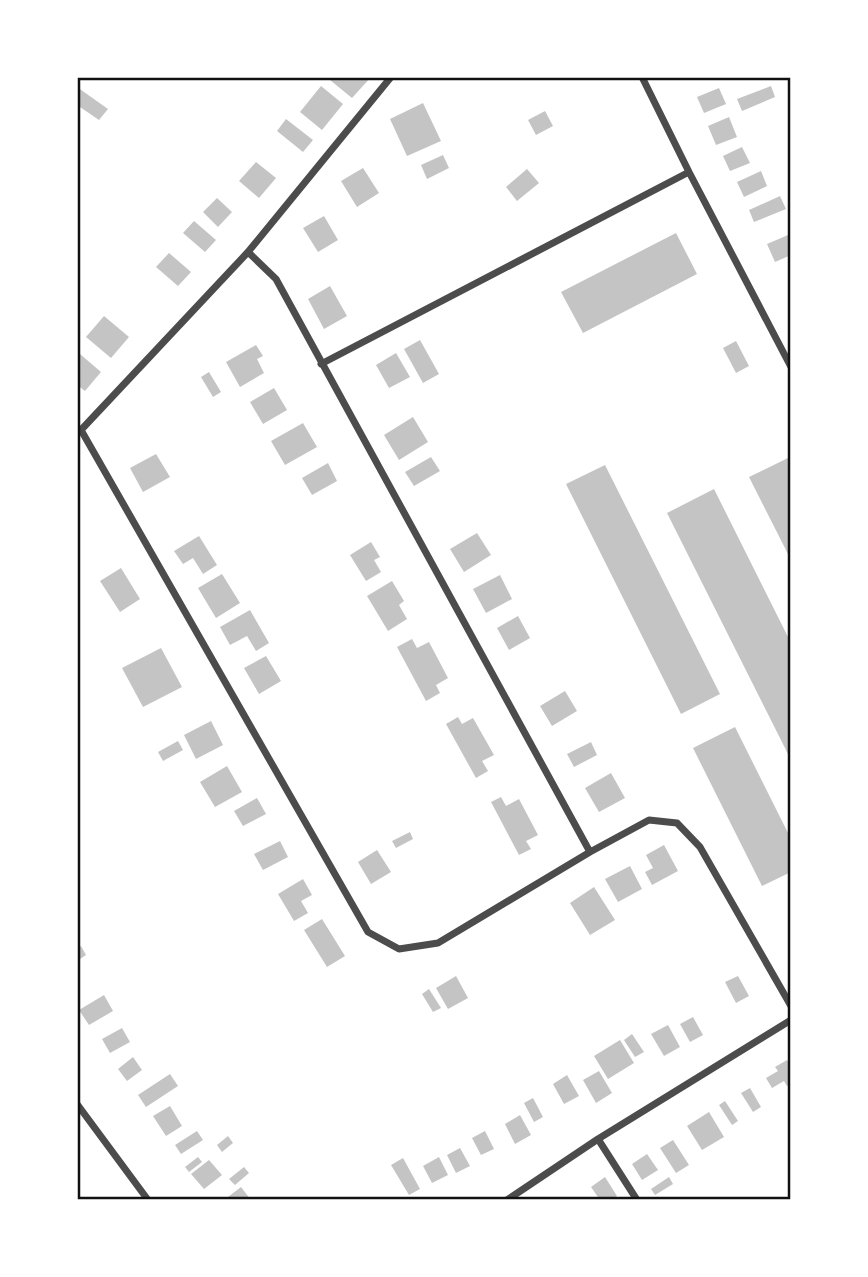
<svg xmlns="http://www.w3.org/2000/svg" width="868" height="1277" font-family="Manrope,sans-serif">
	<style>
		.building { fill: #c4c4c4 }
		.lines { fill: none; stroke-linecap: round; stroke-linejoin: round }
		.minor { stroke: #4c4c4c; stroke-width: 7 }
		.neatline { fill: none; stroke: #111; stroke-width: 2.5 }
	</style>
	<rect width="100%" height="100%" fill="#fff"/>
	<!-- building -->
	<path class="building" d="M 332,77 L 371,77 L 352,98 L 330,80 Z
		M 321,86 L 343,104 L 322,130 L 300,112 Z
		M 771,86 L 775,97 L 742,111 L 737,99 Z
		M 77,87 L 108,109 L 99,120 L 77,105 Z
		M 719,88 L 726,104 L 704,113 L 697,97 Z
		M 423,103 L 441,141 L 407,156 L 390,119 Z
		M 545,111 L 553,126 L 536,135 L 528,120 Z
		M 729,117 L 737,137 L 716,145 L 708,126 Z
		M 286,119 L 313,140 L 303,152 L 277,131 Z
		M 742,147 L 750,163 L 730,171 L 723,156 Z
		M 443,155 L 449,168 L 427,179 L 421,165 Z
		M 256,162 L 276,178 L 259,198 L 239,181 Z
		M 363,168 L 379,193 L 357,207 L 341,181 Z
		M 527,169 L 539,183 L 517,201 L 506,187 Z
		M 761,171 L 767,186 L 744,197 L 737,182 Z
		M 780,196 L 786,209 L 754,222 L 749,210 Z
		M 217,198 L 232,212 L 218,227 L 203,212 Z
		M 324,216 L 338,240 L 318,252 L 303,228 Z
		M 194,221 L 216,240 L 205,252 L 183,233 Z
		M 676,233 L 697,274 L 583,333 L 561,292 Z
		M 788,235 L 791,242 L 791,255 L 775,262 L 767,244 Z
		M 169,253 L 191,272 L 178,286 L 156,267 Z
		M 330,286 L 347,316 L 324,329 L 308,299 Z
		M 104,316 L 129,337 L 111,358 L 86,337 Z
		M 420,340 L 439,374 L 423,383 L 404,349 Z
		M 736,341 L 749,366 L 736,373 L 723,348 Z
		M 256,345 L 263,356 L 257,359 L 264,373 L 240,387 L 226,362 Z
		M 396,353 L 410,377 L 389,388 L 376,365 Z
		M 80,354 L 101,372 L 85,391 L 77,385 L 77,357 Z
		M 209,372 L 221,392 L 213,397 L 201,377 Z
		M 274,388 L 287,410 L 263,424 L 250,402 Z
		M 413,417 L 428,442 L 399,460 L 384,435 Z
		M 303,423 L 317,447 L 285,465 L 271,441 Z
		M 156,454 L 170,477 L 143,492 L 130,468 Z
		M 431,457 L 440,471 L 414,486 L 405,472 Z
		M 790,457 L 791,459 L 791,560 L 749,477 Z
		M 328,463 L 337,481 L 312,495 L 302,478 Z
		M 605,465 L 720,694 L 681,714 L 566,484 Z
		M 714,489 L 791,643 L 791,760 L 667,513 Z
		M 477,533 L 491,555 L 464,572 L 450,549 Z
		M 199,536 L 217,565 L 203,574 L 193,558 L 183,564 L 174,551 Z
		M 371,542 L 380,557 L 374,560 L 381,572 L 366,581 L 350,555 Z
		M 121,568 L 140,599 L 120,612 L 100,581 Z
		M 222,574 L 240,603 L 216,618 L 198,588 Z
		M 500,575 L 512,599 L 486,613 L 473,589 Z
		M 392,581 L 404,601 L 399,605 L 407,619 L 388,631 L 367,596 Z
		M 250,610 L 269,643 L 256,651 L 247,636 L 230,645 L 220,627 Z
		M 518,616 L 530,638 L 509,650 L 497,628 Z
		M 412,639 L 417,648 L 429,642 L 448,678 L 436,685 L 440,693 L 426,701 L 397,647 Z
		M 161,648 L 182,687 L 143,707 L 122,668 Z
		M 266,656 L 281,681 L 259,694 L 244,668 Z
		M 565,691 L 577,711 L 552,726 L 540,706 Z
		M 458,717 L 462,724 L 473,718 L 494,755 L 482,761 L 488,771 L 476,778 L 446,724 Z
		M 211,721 L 223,745 L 196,759 L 184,735 Z
		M 735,727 L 791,839 L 791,872 L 762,886 L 693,748 Z
		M 178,741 L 183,750 L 163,761 L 158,752 Z
		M 591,742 L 597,755 L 574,767 L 567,754 Z
		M 227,766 L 242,792 L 215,807 L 200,782 Z
		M 611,773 L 625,798 L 599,812 L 585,788 Z
		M 501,797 L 506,806 L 519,799 L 538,835 L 526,841 L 531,849 L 519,855 L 491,802 Z
		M 257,798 L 266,814 L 243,826 L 234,811 Z
		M 410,832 L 413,839 L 396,848 L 392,841 Z
		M 280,841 L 288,857 L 263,870 L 254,854 Z
		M 664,845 L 678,871 L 652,885 L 645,872 L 653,868 L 646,855 Z
		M 377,850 L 391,872 L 371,884 L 358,862 Z
		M 630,866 L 642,889 L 618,902 L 605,879 Z
		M 303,879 L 312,895 L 301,901 L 308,913 L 294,921 L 278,894 Z
		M 594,887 L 615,920 L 590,935 L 570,903 Z
		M 322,919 L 345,956 L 327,967 L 304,930 Z
		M 81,946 L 86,955 L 77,961 L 77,948 Z
		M 456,976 L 468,998 L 448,1009 L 436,988 Z
		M 738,976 L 749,996 L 736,1003 L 725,982 Z
		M 429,989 L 441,1008 L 433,1012 L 422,994 Z
		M 104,995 L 113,1011 L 89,1025 L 79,1010 Z
		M 693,1017 L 703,1035 L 690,1042 L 680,1024 Z
		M 668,1025 L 680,1047 L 664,1056 L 651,1034 Z
		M 122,1028 L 130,1042 L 110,1053 L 102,1039 Z
		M 632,1034 L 644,1052 L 635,1057 L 624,1040 Z
		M 620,1040 L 634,1063 L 608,1079 L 594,1056 Z
		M 133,1057 L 142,1070 L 127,1081 L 118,1069 Z
		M 787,1060 L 791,1066 L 791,1084 L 787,1086 L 784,1081 L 772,1088 L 766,1078 L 778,1071 L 775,1067 Z
		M 599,1071 L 612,1093 L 596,1103 L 583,1080 Z
		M 170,1074 L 178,1086 L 146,1107 L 138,1095 Z
		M 567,1075 L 579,1096 L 564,1104 L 553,1084 Z
		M 750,1088 L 761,1107 L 753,1112 L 741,1093 Z
		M 533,1098 L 543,1117 L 534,1122 L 524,1103 Z
		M 725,1101 L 738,1121 L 732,1125 L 719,1105 Z
		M 170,1106 L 182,1126 L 166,1136 L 153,1116 Z
		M 709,1112 L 724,1137 L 702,1150 L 687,1126 Z
		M 520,1115 L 531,1135 L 515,1144 L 505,1124 Z
		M 197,1131 L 203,1140 L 181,1154 L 175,1145 Z
		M 485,1131 L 494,1149 L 481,1155 L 472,1138 Z
		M 228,1136 L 233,1143 L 222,1152 L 217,1145 Z
		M 673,1140 L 689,1165 L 676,1173 L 660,1148 Z
		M 460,1148 L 470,1166 L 456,1173 L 447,1155 Z
		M 647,1154 L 658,1170 L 642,1180 L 632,1164 Z
		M 198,1157 L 202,1162 L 189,1172 L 185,1167 Z
		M 439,1157 L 448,1175 L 432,1183 L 423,1166 Z
		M 403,1158 L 420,1189 L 409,1195 L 391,1165 Z
		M 209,1160 L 222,1175 L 204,1189 L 191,1174 Z
		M 244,1167 L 249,1173 L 235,1185 L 229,1179 Z
		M 605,1177 L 617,1196 L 611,1200 L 600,1200 L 591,1187 Z
		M 669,1177 L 673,1184 L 655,1195 L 651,1189 Z
		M 241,1187 L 251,1200 L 224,1200 Z"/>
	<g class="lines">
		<!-- minor -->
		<path class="minor" d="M 391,77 L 248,252 L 81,430 L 368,932 L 399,949 L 438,943 L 590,852
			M 642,77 L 689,172 L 791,367
			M 248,252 L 276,279 L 590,852 L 649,820 L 677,823 L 700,847 L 791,1006
			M 321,364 L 689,172
			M 77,1104 L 148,1200
			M 598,1139 L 637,1200
			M 507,1200 L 598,1139 L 791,1020"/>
	</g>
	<!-- border -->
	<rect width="868" height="1277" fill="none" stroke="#ffffff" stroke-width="158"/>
	<rect x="79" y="79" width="710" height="1119" class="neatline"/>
</svg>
